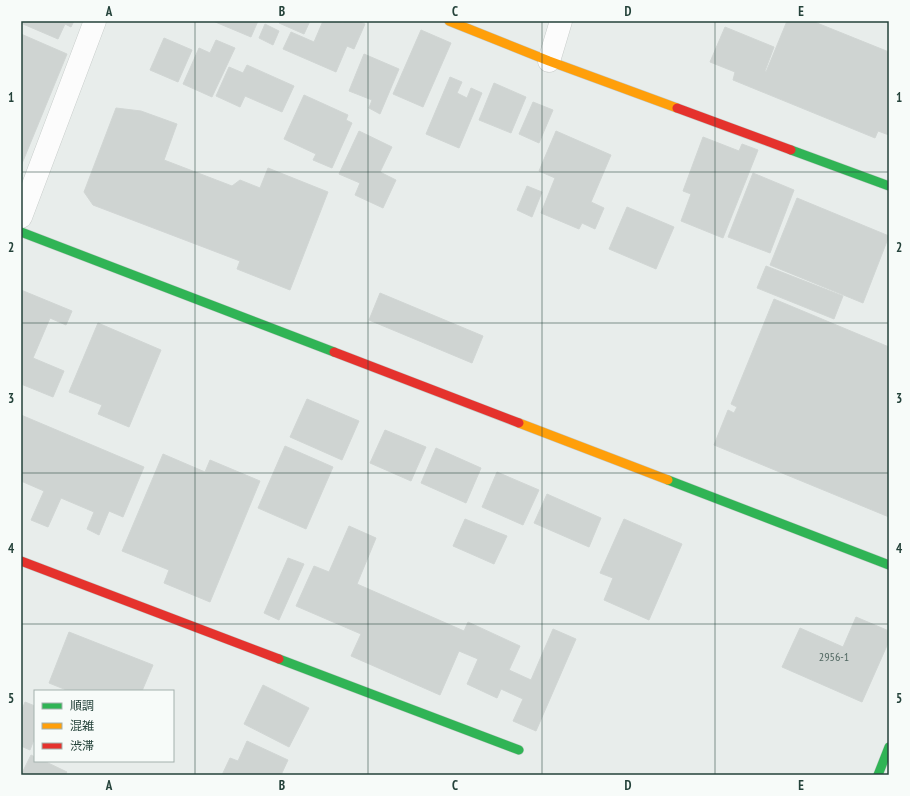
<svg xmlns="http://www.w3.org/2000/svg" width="910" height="796" font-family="'PT Sans Narrow','Noto Sans JP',sans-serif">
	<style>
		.building { fill: #cfd4d2; stroke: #d1d6d4 }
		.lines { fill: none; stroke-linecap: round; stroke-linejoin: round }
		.street-casing { stroke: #c5cac8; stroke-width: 23 }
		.fast-casing { stroke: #c3cbc8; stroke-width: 10 }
		.slow-casing { stroke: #c3cbc8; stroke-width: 10 }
		.jam-casing { stroke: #c3cbc8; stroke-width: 10 }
		.street { stroke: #fcfcfc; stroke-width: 22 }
		.fast { stroke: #30b455; stroke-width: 9 }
		.slow { stroke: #ff9f0a; stroke-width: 9 }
		.jam { stroke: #e5322d; stroke-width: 9 }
		.grid { fill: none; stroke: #24423a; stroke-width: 1; stroke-opacity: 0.55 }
		.labels { text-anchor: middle; stroke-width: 4; stroke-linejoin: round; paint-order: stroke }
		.number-label { font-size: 12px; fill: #506761 }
		.neatline { fill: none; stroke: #24423a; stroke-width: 1.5 }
		.grid-label { font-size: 13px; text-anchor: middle; font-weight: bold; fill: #24423a }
	</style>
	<rect width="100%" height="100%" fill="#e8edeb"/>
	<!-- building -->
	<path class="building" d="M 24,21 L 74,21 L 71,27 L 65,24 L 58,39 L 23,24 Z
		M 213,21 L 258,21 L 251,37 Z
		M 280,21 L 310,21 L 304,34 L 279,23 Z
		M 323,21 L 339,21 L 343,23 L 344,21 L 358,21 L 365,24 L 354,49 L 347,46 L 336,72 L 283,49 L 291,32 L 314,42 Z
		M 787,21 L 812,21 L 889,52 L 889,135 L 878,131 L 875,138 L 733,80 L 735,72 L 710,62 L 725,27 L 774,47 L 765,71 L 766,72 Z
		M 265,24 L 279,31 L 273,45 L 259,38 Z
		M 421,30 L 451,43 L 423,107 L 393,94 Z
		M 21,34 L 67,54 L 21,166 Z
		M 164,38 L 192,50 L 178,82 L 150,70 Z
		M 216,40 L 235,48 L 212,97 L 183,84 L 199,48 L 210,53 Z
		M 364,54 L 399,69 L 380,114 L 369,108 L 372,100 L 349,91 Z
		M 247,65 L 294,86 L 282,112 L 245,96 L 240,107 L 216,96 L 229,67 L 243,73 Z
		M 450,77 L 462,82 L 457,93 L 467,98 L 471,88 L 482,93 L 459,148 L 426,134 Z
		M 494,83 L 526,97 L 511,133 L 479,120 Z
		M 304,95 L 348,115 L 346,120 L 352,123 L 332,168 L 313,160 L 316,154 L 284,139 Z
		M 533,102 L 553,110 L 539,143 L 519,134 Z
		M 116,108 L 141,111 L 177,124 L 164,160 L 232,186 L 240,180 L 260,188 L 268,168 L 328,192 L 290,290 L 237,269 L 240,261 L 93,205 L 84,192 Z
		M 359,131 L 392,147 L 380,172 L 396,180 L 383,208 L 355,195 L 360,183 L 339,174 Z
		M 556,131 L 611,155 L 591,202 L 604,208 L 595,229 L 582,223 L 579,229 L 541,213 L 555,178 L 539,171 Z
		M 703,137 L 739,151 L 742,144 L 758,150 L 723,238 L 681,221 L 691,194 L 683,191 Z
		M 753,173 L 794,190 L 770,253 L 728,237 Z
		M 527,186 L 542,192 L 532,217 L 517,210 Z
		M 797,198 L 889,236 L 863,303 L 770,265 Z
		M 627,207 L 674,227 L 656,269 L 609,249 Z
		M 766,266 L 843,296 L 834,319 L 757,288 Z
		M 21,290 L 72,311 L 66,325 L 50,318 L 33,358 L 64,371 L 53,397 L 21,384 Z
		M 380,293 L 483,336 L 472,363 L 369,320 Z
		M 774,299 L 889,347 L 889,517 L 714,445 L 728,410 L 734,413 L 737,407 L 731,404 Z
		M 98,323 L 161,350 L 129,427 L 98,414 L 102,405 L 69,392 Z
		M 307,399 L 359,421 L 342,460 L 290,437 Z
		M 21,415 L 144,467 L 123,517 L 109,511 L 99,535 L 87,529 L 94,512 L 61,498 L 48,527 L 31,520 L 44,491 L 21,481 Z
		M 385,430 L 426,447 L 411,481 L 370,463 Z
		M 285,446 L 333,467 L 306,529 L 258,508 Z
		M 436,448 L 481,468 L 466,503 L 421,483 Z
		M 163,454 L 205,472 L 210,460 L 260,481 L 210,602 L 164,583 L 169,570 L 122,551 Z
		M 497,472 L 539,490 L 523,525 L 482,507 Z
		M 547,494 L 601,518 L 589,547 L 534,523 Z
		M 465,519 L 507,536 L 494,564 L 453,546 Z
		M 624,519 L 682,544 L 649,620 L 604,600 L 613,578 L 600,573 Z
		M 349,526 L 376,538 L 357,584 L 464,631 L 468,622 L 520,646 L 509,670 L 531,680 L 553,629 L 576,639 L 536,731 L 513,721 L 523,699 L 501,689 L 497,698 L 467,684 L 478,659 L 459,651 L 440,695 L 351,656 L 361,634 L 296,606 L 314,566 L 329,572 Z
		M 288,558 L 304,564 L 279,620 L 264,613 Z
		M 856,617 L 889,631 L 889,641 L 862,702 L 782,667 L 800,628 L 843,647 Z
		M 69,632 L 153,665 L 142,691 L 69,691 L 49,683 Z
		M 263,685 L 309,708 L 289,747 L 244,724 Z
		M 25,702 L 35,706 L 35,737 L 30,750 L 21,746 L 21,712 Z
		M 247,741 L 288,760 L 281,775 L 222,775 L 230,758 L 238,761 Z
		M 31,755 L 35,757 L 35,761 L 44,761 L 67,772 L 65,775 L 21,775 Z"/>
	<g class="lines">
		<!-- street casing -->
		<g class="street-casing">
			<path id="street" d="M 549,61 L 561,21
				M 21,217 L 95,21"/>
		</g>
		<!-- fast casing -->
		<g class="fast-casing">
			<path id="fast" d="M 791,150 L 889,186
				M 21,232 L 334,352
				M 668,480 L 889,565
				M 279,659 L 519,750
				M 878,775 L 889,747"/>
		</g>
		<!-- slow casing -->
		<g class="slow-casing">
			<path id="slow" d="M 449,21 L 549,61 L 677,108
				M 519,423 L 668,480"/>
		</g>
		<!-- jam casing -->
		<g class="jam-casing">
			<path id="jam" d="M 677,108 L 791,150
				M 334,352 L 519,423
				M 21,561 L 279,659"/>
		</g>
		<!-- street -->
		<use href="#street" class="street"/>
		<!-- fast -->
		<use href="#fast" class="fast"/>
		<!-- slow -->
		<use href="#slow" class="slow"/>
		<!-- jam -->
		<use href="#jam" class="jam"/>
	</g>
	<!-- grid -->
	<path class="grid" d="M 195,21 L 195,775M 368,21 L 368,775M 542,21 L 542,775M 715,21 L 715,775M 21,172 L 889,172M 21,323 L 889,323M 21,473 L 889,473M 21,624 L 889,624"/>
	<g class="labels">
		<!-- number labels -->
		<g class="number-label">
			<text x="834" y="661">2956-1</text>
		</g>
	</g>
	<!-- border -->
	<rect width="910" height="796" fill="none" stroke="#f7fbf9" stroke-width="44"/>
	<!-- legend -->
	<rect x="34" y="690" width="140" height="72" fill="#f7fbf9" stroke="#a3b1ad"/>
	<rect x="42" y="703" width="20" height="6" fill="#30b455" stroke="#a3b1ad"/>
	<text x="70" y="710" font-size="12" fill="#24423a">順調</text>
	<rect x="42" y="723" width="20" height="6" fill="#ff9f0a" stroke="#a3b1ad"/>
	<text x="70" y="730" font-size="12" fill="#24423a">混雑</text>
	<rect x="42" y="743" width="20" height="6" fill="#e5322d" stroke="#a3b1ad"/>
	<text x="70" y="750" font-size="12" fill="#24423a">渋滞</text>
	<rect x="22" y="22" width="866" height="752" class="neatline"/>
	<g class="grid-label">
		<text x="109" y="16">A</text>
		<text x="282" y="16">B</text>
		<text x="455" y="16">C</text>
		<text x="628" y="16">D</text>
		<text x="801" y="16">E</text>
		<text x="11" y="102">1</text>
		<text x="899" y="102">1</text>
		<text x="11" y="252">2</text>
		<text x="899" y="252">2</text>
		<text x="11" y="403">3</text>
		<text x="899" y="403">3</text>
		<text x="11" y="553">4</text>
		<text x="899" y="553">4</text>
		<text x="11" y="703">5</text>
		<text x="899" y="703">5</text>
		<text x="109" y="790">A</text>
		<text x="282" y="790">B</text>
		<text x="455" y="790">C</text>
		<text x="628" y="790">D</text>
		<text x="801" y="790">E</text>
	</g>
</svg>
